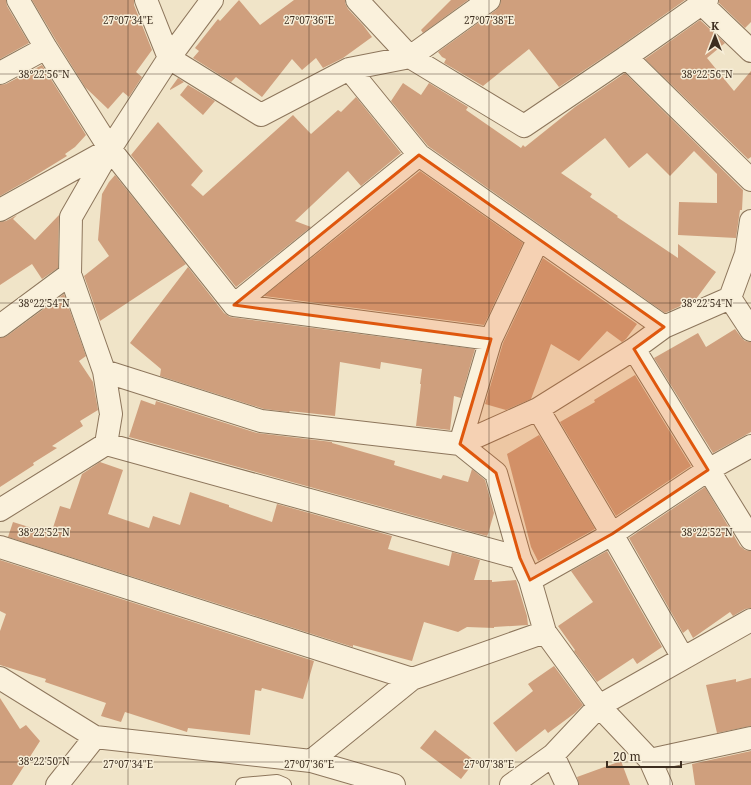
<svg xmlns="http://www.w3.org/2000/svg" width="751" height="785" font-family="'Noto Serif',serif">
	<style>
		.building { fill: #cf9f7d }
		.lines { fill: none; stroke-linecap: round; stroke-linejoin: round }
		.service-casing { stroke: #8d765c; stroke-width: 16 }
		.minor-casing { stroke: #8d765c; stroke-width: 24 }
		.service { stroke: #faf1dc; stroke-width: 14 }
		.minor { stroke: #faf1dc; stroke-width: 22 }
		.marked { fill: #df570d; fill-opacity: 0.2; stroke: #df570d; stroke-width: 3; stroke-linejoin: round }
		.ticks { fill: none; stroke: #3d2e20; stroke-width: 1; stroke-opacity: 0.45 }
		.ticks-label { font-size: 10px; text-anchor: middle; fill: #3d2e20; stroke: #f7eed8; stroke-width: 3; stroke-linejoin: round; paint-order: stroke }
	</style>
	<rect width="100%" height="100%" fill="#f0e4c8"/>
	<!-- building -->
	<path class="building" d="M 0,0 L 6,0 L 7,6 L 29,43 L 0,59 Z
		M 32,0 L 134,0 L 134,5 L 152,50 L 136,72 L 142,77 L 129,97 L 123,92 L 108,109 L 85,87 L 57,42 Z
		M 239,0 L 260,25 L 294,0 L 345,0 L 345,3 L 348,9 L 363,25 L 372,37 L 343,58 L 323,68 L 316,58 L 302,70 L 292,59 L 262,97 L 236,77 L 231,82 L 193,58 L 199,51 L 195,48 L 218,19 L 220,21 Z
		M 451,0 L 468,0 L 423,33 L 421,30 Z
		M 501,0 L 685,0 L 619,47 L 559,87 L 529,49 L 483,86 L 444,63 L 446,59 L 442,57 L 438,52 L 496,10 L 500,5 Z
		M 719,0 L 751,0 L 751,22 L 745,28 L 719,3 Z
		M 700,20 L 725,43 L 707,58 L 734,91 L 751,71 L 751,157 L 748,159 L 645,59 Z
		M 42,65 L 86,135 L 75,147 L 65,154 L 67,156 L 28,180 L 0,196 L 0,85 L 6,84 Z
		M 625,73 L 743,190 L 742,210 L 740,210 L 736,238 L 678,235 L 679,202 L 717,203 L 717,174 L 694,151 L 670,176 L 647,153 L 629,168 L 605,138 L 561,173 L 592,194 L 590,197 L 618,216 L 617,217 L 678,258 L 678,244 L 716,272 L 696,299 L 665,313 L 428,146 L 391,101 L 403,83 L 421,95 L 429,83 L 468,107 L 466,110 L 521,148 L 523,145 L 525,147 L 575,107 Z
		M 178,78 L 184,82 L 170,90 L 170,89 Z
		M 188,85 L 215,101 L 203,115 L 180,95 Z
		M 356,97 L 401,153 L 361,186 L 348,171 L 295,221 L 311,227 L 236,287 L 131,155 L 158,122 L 203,171 L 191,185 L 203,196 L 293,115 L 311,134 L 338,110 L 341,112 Z
		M 420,171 L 523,243 L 484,325 L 264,296 Z
		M 115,175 L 186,264 L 100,321 L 84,276 L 109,256 L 98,240 L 102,194 L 109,182 Z
		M 17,215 L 13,219 L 35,240 L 59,215 L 58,268 L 42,279 L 32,264 L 0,285 L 0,222 L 6,221 Z
		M 543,258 L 637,324 L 626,339 L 622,342 L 607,331 L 579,361 L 551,344 L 531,399 L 506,410 L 485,404 L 503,343 Z
		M 188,267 L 224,313 L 230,317 L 475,349 L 461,398 L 454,396 L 450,430 L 416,426 L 421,384 L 420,384 L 422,369 L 381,362 L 380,369 L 340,362 L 335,416 L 290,411 L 289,412 L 264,409 L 160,376 L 161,369 L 130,343 Z
		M 64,294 L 86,356 L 79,361 L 93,382 L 98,410 L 80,421 L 83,426 L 52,446 L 57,448 L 33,463 L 34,465 L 0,487 L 0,338 L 7,336 Z
		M 735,329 L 741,337 L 745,341 L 751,342 L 751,432 L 713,453 L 654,358 L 698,333 L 706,347 Z
		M 635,375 L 691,466 L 616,516 L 560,422 L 595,402 L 594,400 Z
		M 141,400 L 155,405 L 156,401 L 257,433 L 332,442 L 332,443 L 395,461 L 394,465 L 441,479 L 443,475 L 468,482 L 472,469 L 485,480 L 494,513 L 488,534 L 487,536 L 129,437 Z
		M 539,435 L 595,529 L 538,561 L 531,547 L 507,454 Z
		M 100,462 L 123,470 L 108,514 L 149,528 L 153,516 L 180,525 L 190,492 L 229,505 L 229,507 L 272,522 L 277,504 L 392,536 L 388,549 L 449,566 L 452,552 L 480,560 L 474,580 L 492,580 L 492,582 L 516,580 L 527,616 L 528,625 L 494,627 L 494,628 L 467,627 L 458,632 L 424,622 L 412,661 L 353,645 L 353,647 L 8,537 L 13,522 L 51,534 L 60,506 L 70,509 L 82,474 Z
		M 705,487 L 740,546 L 745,550 L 751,551 L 751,608 L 745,609 L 733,616 L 730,612 L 693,638 L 688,629 L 683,633 L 629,538 Z
		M 607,551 L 662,647 L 637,664 L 633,658 L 597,682 L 574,651 L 575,650 L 558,626 L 593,602 L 571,571 Z
		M 0,560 L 314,661 L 303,699 L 262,688 L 261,691 L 255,690 L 250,735 L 188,728 L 187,732 L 125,712 L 121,722 L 101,716 L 106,703 L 45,682 L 46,679 L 0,665 L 0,631 L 6,614 L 0,611 Z
		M 554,666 L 583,705 L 575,713 L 548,733 L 545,729 L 516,752 L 493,723 L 533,691 L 528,684 Z
		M 751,678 L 751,726 L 717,733 L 706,685 L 736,679 L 736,682 Z
		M 0,698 L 20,729 L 26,725 L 40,741 L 12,785 L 0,785 Z
		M 435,730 L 475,761 L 461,779 L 420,748 Z
		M 751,751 L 751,785 L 695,785 L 692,764 Z
		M 621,761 L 630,785 L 579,785 L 577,777 Z"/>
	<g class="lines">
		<!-- service casing -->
		<g class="service-casing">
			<path id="service" d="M 243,785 L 277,782 L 284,785"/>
		</g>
		<!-- minor casing -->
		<g class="minor-casing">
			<path id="minor" d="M 18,0 L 46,48 L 110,149 L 234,305 L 491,339
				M 146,0 L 169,58 L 261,115 L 349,69 L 410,57 L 489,0
				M 212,0 L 169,58 L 110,149 L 71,217 L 70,274 L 104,371 L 261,421 L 460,444 L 538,409 L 634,349 L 664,327 L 730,298 L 746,254 L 751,221
				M 357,0 L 410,57 L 524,126 L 626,57 L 707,0
				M 702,4 L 751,51
				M 626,57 L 751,180
				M 349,69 L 419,155 L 664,327
				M 0,73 L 46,48
				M 0,210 L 110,149
				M 538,240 L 491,339 L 460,444 L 496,473 L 520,558 L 530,580 L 545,632 L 599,706 L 650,760 L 661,785
				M 730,298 L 751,330
				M 234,305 L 419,155
				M 0,326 L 70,274
				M 634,349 L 751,539
				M 104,371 L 111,414 L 106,444
				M 538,409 L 612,534 L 683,658
				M 0,510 L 106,444 L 520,558
				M 0,547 L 412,679
				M 530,580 L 612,534 L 708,470 L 751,446
				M 0,678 L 95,737
				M 553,755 L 567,785
				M 650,760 L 751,738
				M 311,761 L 412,679 L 545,632
				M 57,785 L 95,737 L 311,761 L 394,785
				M 511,785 L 553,755 L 599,706 L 751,620"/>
		</g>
		<!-- service -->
		<use href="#service" class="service"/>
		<!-- minor -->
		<use href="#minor" class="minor"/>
	</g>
	<!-- marked area -->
	<path class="marked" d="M 419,155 L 664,327 L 634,349 L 708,470 L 612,534 L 530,580 L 520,558 L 496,473 L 460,444 L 491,339 L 234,305 Z"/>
	<!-- ticks -->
	<path class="ticks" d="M 128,0 L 128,785M 309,0 L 309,785M 489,0 L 489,785M 670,0 L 670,785M 0,74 L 751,74M 0,303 L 751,303M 0,532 L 751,532M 0,762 L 751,762"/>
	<g class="ticks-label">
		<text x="128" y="24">27°07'34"E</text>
		<text x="309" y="24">27°07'36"E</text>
		<text x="489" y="24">27°07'38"E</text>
		<text x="44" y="78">38°22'56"N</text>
		<text x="707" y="78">38°22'56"N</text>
		<text x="44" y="307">38°22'54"N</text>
		<text x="707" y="307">38°22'54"N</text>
		<text x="44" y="536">38°22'52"N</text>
		<text x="707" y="536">38°22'52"N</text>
		<text x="44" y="765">38°22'50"N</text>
		<text x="128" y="768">27°07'34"E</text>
		<text x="309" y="768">27°07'36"E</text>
		<text x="489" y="768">27°07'38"E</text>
	</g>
	<!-- north arrow -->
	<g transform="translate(715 36)" stroke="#f7eed8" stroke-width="3" paint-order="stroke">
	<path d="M0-3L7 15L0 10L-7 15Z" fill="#3d2e20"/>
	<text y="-6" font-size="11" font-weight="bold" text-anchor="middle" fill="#3d2e20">K</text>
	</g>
	<!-- scale -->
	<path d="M607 761v6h74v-6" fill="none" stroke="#3d2e20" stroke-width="2"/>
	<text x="613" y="761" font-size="12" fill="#3d2e20" stroke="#f7eed8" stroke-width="3" paint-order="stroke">20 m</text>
</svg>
